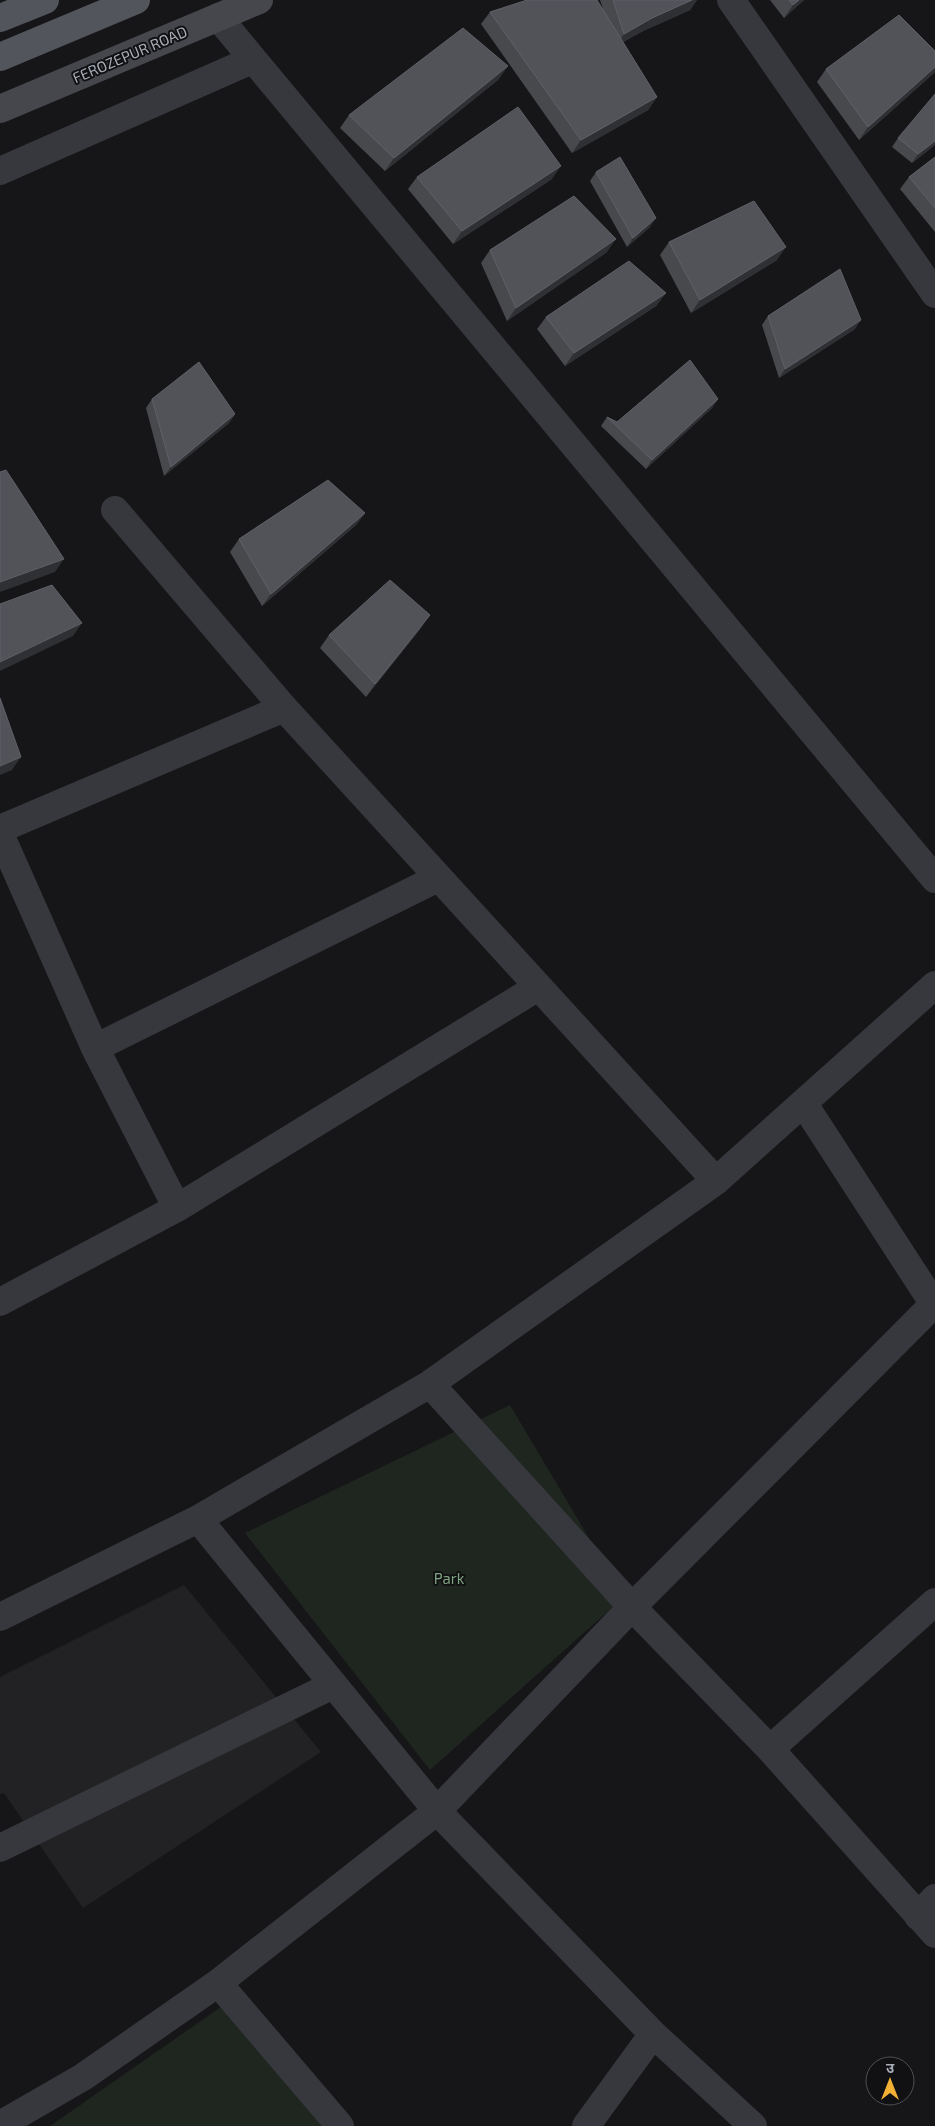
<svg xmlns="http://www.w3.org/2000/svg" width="935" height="2126" font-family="'Exo 2','Noto Sans Devanagari',sans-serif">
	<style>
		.built { fill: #222225 }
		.green { fill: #1e261f }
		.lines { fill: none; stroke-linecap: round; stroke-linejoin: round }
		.street { stroke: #37383d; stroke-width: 28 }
		.secondary { stroke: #45474d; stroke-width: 28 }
		.primary { stroke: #53555c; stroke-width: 28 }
		.wall { fill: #47494d }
		.shaded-wall { fill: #2f3033 }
		.building { fill: #525359; stroke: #5f6168 }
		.labels { text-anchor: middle; stroke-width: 4; stroke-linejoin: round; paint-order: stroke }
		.street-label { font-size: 15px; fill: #a8adb8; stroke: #111113 }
		.park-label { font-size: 15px; fill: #7fa381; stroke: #111113 }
	</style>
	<rect width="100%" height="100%" fill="#161618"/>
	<!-- built -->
	<path class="built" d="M 184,1585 L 321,1752 L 83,1908 L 4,1793 L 0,1794 L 0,1677 Z"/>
	<!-- green -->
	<path class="green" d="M 510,1405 L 624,1597 L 430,1770 L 245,1533 Z
		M 228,2002 L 333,2126 L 50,2126 Z"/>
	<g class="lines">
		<!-- street -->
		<path class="street" d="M 731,0 L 935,294
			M 218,17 L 935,879
			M 0,171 L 252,60
			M 115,510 L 284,708 L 716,1181
			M 0,829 L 284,708
			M 0,834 L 95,1048 L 177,1208
			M 95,1048 L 438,878
			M 804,1104 L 935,1306
			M 0,1302 L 177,1208 L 538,987
			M 430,1384 L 632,1607 L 770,1749 L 935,1934
			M 198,1519 L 437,1811 L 653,2034
			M 0,1617 L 198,1519 L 430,1384 L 716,1181 L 935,985
			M 770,1749 L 935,1602
			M 0,1848 L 333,1685
			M 918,1916 L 935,1898
			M 218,1983 L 340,2126
			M 0,2125 L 83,2077 L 218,1983 L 437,1811 L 632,1607 L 934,1304
			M 586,2126 L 653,2034 L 753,2126"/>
		<!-- secondary -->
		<path class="secondary" d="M 0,109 L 259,0"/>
		<!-- primary -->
		<path class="primary" d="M 0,18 L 45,0
			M 0,57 L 136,0"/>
	</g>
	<!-- wall -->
	<path class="wall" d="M 600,0 L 697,0 L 690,10 L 643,31 L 623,42 L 657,97 L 648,110 L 572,153 L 481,24 L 490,12 L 603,9 Z
		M 770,0 L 804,0 L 784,18 Z
		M 935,51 L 935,72 L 859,140 L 817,82 L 826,69 Z
		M 499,79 L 385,171 L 340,128 L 349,115 Z
		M 898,138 L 935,145 L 912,163 L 892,147 Z
		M 935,157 L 935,232 L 900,189 L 909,177 Z
		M 596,172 L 650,227 L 627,247 L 590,181 Z
		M 417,177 L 552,179 L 453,244 L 408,189 Z
		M 669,242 L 777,260 L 691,313 L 660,255 Z
		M 490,250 L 607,252 L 507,321 L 481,263 Z
		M 666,293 L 656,306 L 565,366 L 537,329 L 546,317 Z
		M 768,316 L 855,329 L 779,378 L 762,325 Z
		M 152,399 L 235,414 L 229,423 L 164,476 L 146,408 Z
		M 718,399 L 712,408 L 646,469 L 601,426 L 607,417 L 617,422 Z
		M 365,513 L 356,525 L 262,606 L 230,552 L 239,539 Z
		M 421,628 L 366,697 L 320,648 L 329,635 Z"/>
	<!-- shaded-wall -->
	<path class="shaded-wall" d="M 692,0 L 697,0 L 690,10 L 643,31 L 615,47 L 624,34 L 652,18 Z
		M 799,0 L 804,0 L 784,18 L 793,5 Z
		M 508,66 L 499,79 L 385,171 L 394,158 Z
		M 935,67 L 935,72 L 859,140 L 868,127 Z
		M 657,97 L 648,110 L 572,153 L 581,140 Z
		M 935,141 L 935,145 L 912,163 L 918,154 Z
		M 561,166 L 552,179 L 453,244 L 462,231 Z
		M 656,218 L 650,227 L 627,247 L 633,238 Z
		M 616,239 L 607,252 L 507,321 L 516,308 Z
		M 786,247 L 777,260 L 691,313 L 700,300 Z
		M 666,293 L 656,306 L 565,366 L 574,353 Z
		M 861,320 L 855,329 L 779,378 L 785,369 Z
		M 718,399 L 712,408 L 646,469 L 652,460 Z
		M 235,414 L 229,423 L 164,476 L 171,467 Z
		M 365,513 L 356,525 L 262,606 L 271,594 Z
		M 64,559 L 55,572 L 0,592 L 0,582 Z
		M 430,615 L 421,628 L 366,697 L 375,684 Z
		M 82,623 L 73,636 L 0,671 L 0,662 Z
		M 21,757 L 12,770 L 0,775 L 0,766 Z"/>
	<!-- building -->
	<path class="building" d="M 527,0 L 597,0 L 657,97 L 581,140 L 490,12 Z
		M 613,0 L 692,0 L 652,18 L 624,34 Z
		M 789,0 L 799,0 L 793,5 Z
		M 899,15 L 935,51 L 935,67 L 868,127 L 826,69 Z
		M 463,28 L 508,66 L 394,158 L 349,115 Z
		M 935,94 L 935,141 L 918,154 L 898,138 Z
		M 518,107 L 561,166 L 462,231 L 417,177 Z
		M 620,157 L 656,218 L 633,238 L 596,172 Z
		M 935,157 L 935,208 L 909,177 Z
		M 574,196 L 616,239 L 516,308 L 490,250 Z
		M 754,201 L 786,247 L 700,300 L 669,242 Z
		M 629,261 L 666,293 L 574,353 L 546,317 Z
		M 840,269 L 861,320 L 785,369 L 768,316 Z
		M 690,360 L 718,399 L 652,460 L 607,417 L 617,422 Z
		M 199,362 L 235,414 L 171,467 L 152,399 Z
		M 6,470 L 64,559 L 0,582 L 0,472 Z
		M 328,480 L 365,513 L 271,594 L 239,539 Z
		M 390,580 L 430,615 L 375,684 L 329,635 Z
		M 52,585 L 82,623 L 0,662 L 0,604 Z
		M 0,698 L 21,757 L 0,766 Z"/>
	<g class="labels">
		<!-- street labels -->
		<g class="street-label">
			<text transform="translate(130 55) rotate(-23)" y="5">FEROZEPUR ROAD</text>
		</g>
		<!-- park labels -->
		<g class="park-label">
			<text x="449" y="1584">Park</text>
		</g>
	</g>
	<!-- north arrow -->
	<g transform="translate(890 2081)"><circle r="24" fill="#111113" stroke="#4d4f55"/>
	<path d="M0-4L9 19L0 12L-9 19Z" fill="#f2b134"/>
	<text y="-8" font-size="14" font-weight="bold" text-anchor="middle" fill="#a8adb8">उ</text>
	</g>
</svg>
